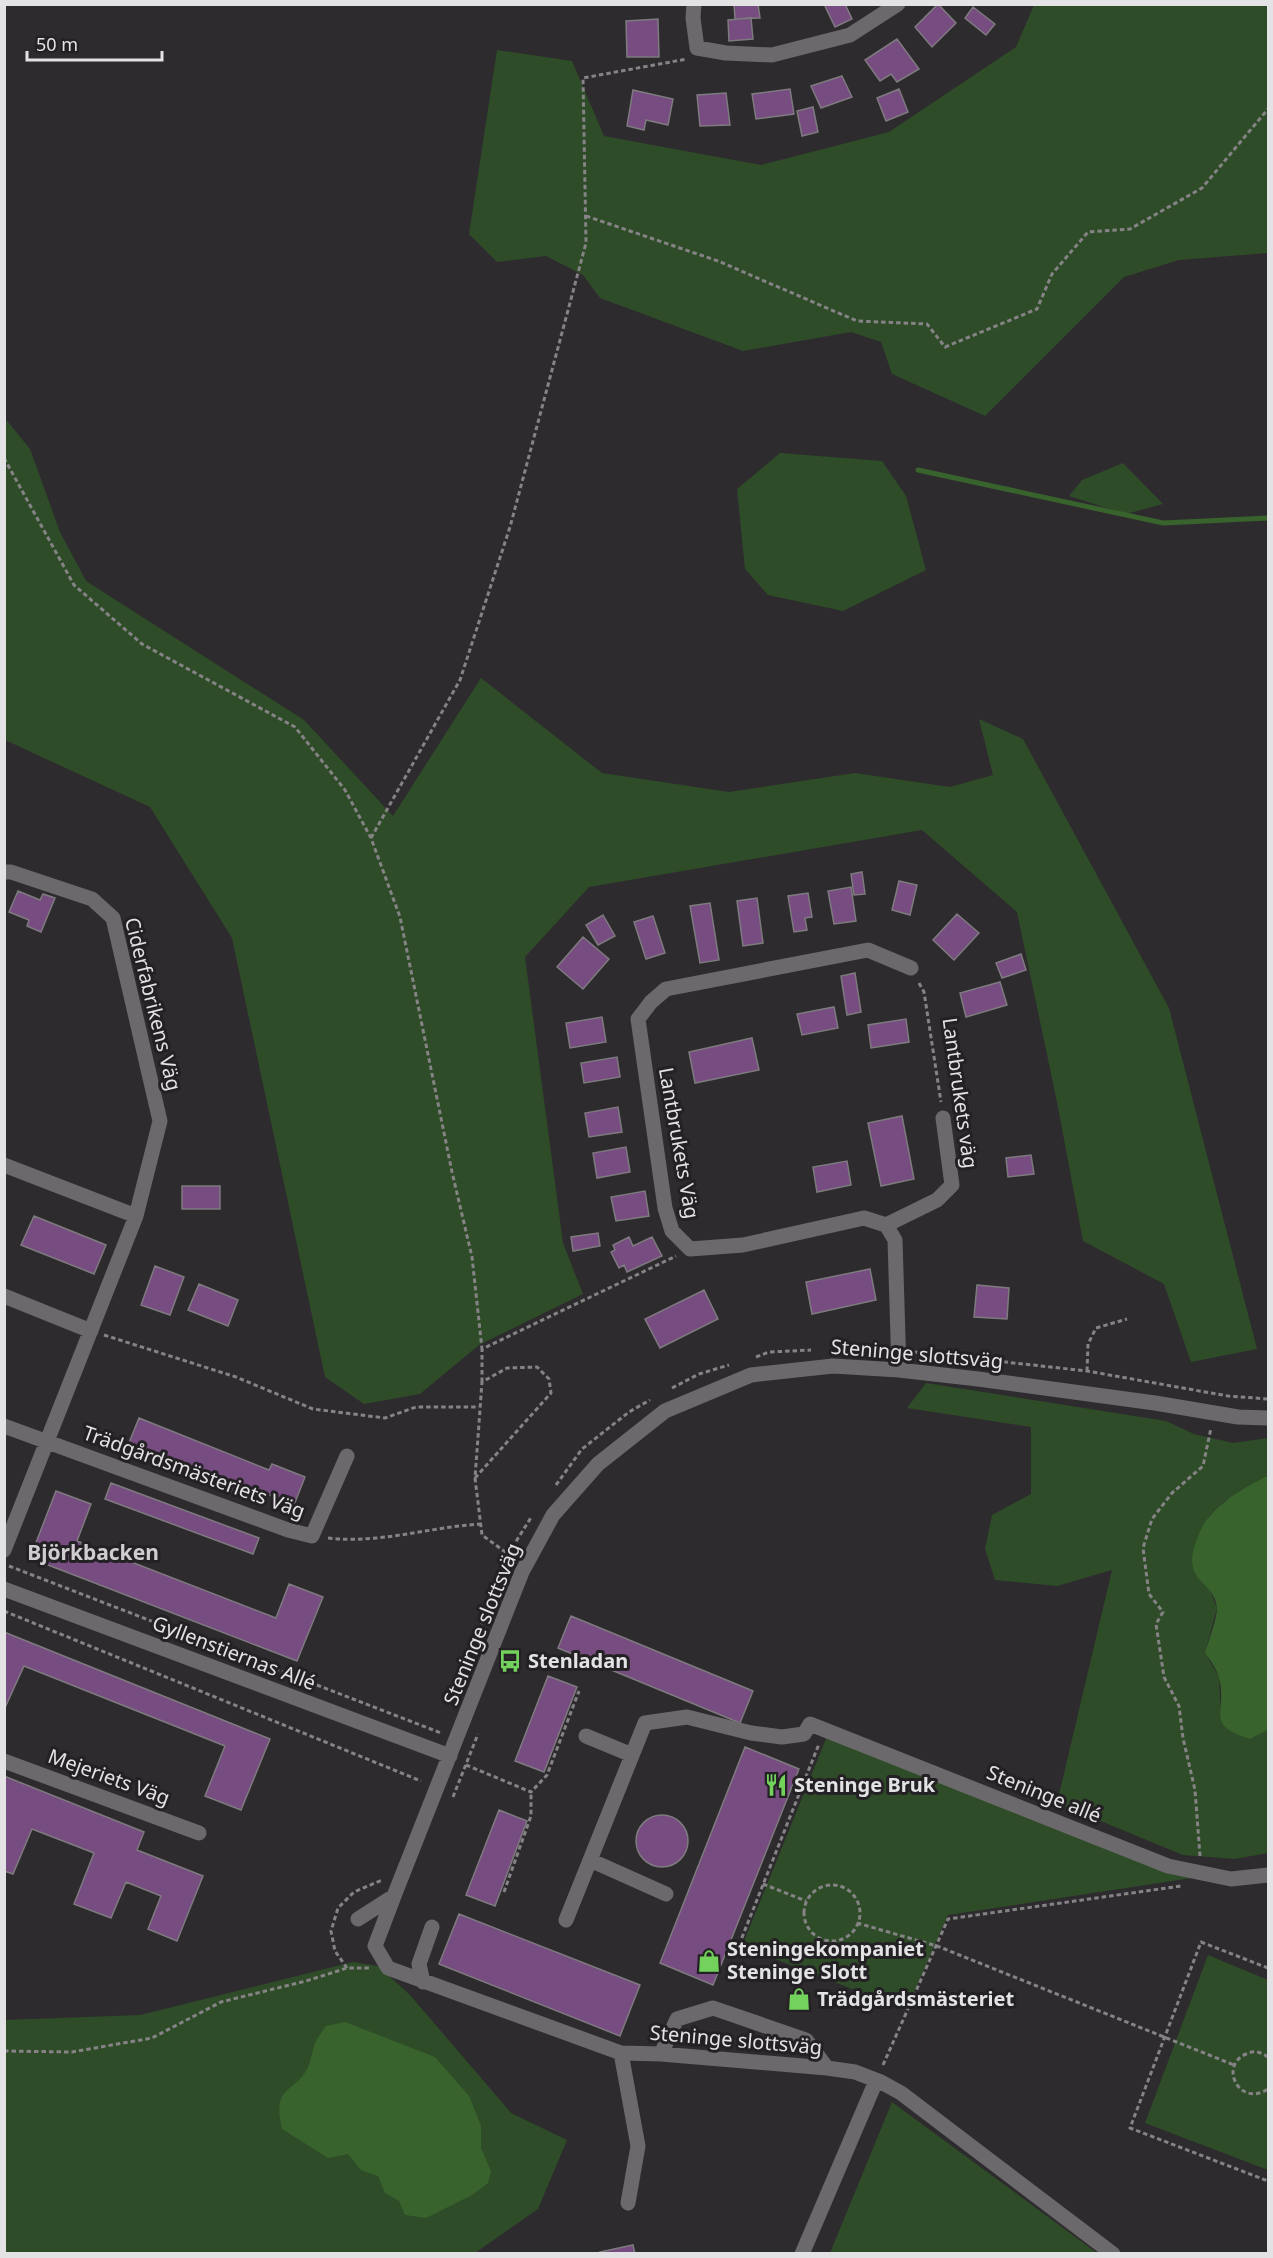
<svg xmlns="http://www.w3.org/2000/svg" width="1273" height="2258" font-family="'Noto Sans',sans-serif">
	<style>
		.green { fill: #2f4c28 }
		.water { fill: #38632d }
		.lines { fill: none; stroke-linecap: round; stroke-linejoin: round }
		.stream { stroke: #38632d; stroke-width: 5 }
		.building { fill: #774c81; stroke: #7e7b7f; stroke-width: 1.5 }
		.path { stroke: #858386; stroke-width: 3; stroke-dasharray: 4.5 3; stroke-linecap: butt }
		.minor { stroke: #6b696b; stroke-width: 15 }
		.labels { text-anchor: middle; stroke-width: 6; stroke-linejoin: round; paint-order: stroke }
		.street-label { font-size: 20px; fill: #e3e2e4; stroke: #242124 }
		.poi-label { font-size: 20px; font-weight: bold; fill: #e3e2e4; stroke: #242124; text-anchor: start }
		.neighbourhood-label { font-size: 21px; font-weight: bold; fill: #d0ccd1; stroke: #242124 }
	</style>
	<rect width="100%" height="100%" fill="#2d2b2e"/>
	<!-- green -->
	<path class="green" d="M 1034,5 L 1268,5 L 1268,253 L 1179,260 L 1124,277 L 985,416 L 892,374 L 881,342 L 851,332 L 743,351 L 600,298 L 583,275 L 546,256 L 497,262 L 469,234 L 497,50 L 572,61 L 604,136 L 761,165 L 889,132 L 1016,47 Z
		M 4,417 L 30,449 L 60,532 L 86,581 L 304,720 L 393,816 L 481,678 L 602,773 L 729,792 L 855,773 L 950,787 L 993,775 L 979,719 L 1023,739 L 1169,1008 L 1257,1349 L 1191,1362 L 1164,1284 L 1083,1241 L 1057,1102 L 1017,912 L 922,830 L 589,887 L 525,957 L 563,1243 L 583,1294 L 479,1345 L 420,1394 L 364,1404 L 325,1377 L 232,938 L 150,807 L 5,740 Z
		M 780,453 L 882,461 L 906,496 L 926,570 L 843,611 L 768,595 L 745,569 L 737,489 Z
		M 1123,463 L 1163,504 L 1126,514 L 1069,496 L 1082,480 Z
		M 926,1383 L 1166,1421 L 1194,1434 L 1233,1443 L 1268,1438 L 1268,1477 L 1223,1502 L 1209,1516 L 1195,1574 L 1209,1587 L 1217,1608 L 1205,1653 L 1219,1677 L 1221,1720 L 1250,1739 L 1268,1730 L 1268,1853 L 1235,1859 L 1183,1855 L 1057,1803 L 1112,1570 L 1057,1586 L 995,1580 L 985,1549 L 992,1515 L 1031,1494 L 1031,1427 L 907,1408 Z
		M 828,1734 L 1192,1878 L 948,1915 L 906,2010 L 742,1946 Z
		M 1208,1955 L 1268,1980 L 1268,2170 L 1145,2123 Z
		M 353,1962 L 378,1966 L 410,1995 L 511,2113 L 567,2140 L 538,2209 L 475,2253 L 5,2253 L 4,2020 L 140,2015 Z
		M 892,2102 L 1097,2253 L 830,2253 Z"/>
	<!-- water -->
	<path class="water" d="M 1265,1477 L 1268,1477 L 1268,1730 L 1250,1739 C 1203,1724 1228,1713 1219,1678 C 1217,1669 1210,1660 1205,1653 C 1208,1642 1217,1619 1217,1608 C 1215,1589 1201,1585 1195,1573 C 1190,1562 1192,1553 1196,1542 C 1206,1508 1236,1493 1265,1477 Z
		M 345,2022 L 435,2057 L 469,2096 L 481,2126 L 481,2148 L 491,2171 L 488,2183 L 472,2195 L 426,2218 L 405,2215 L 399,2201 L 385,2193 L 378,2176 L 361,2170 L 348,2154 L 328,2158 L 282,2129 C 271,2083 296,2095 309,2065 C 311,2059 312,2052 314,2046 C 316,2039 322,2032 326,2026 Z"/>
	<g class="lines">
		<!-- stream -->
		<path class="stream" d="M 918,470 L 1163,523 L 1268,518"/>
	</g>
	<!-- building -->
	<path class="building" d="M 734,4 L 758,4 L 760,18 L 735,19 Z
		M 824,4 L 845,4 L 852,19 L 835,27 Z
		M 938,4 L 956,23 L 932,47 L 915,27 Z
		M 973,7 L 995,24 L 986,35 L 965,18 Z
		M 751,18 L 753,39 L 729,41 L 728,20 Z
		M 658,19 L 659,57 L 627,57 L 626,21 Z
		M 897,39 L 919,69 L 897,82 L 891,74 L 880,81 L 865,60 Z
		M 842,76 L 852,97 L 821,108 L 811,86 Z
		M 790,89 L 794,114 L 756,119 L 752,94 Z
		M 899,89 L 908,112 L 886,121 L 877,98 Z
		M 633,90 L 673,99 L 668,125 L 646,120 L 644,130 L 627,126 Z
		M 726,93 L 730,125 L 700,126 L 697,95 Z
		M 813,107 L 818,132 L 802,136 L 797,111 Z
		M 862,872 L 865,894 L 854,895 L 851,874 Z
		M 899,881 L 917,885 L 910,915 L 892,910 Z
		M 851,887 L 856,921 L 834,924 L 828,891 Z
		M 18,891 L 40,900 L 43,894 L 55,898 L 41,932 L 27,926 L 29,920 L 9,912 Z
		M 808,893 L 812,917 L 805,918 L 807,930 L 794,932 L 788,896 Z
		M 757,898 L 763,943 L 743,946 L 737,901 Z
		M 710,903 L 719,960 L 700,963 L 690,906 Z
		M 957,914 L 979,933 L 954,960 L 933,940 Z
		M 603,915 L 615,936 L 598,945 L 586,925 Z
		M 653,916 L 665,953 L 646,959 L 634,922 Z
		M 583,937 L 609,959 L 583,989 L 557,967 Z
		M 1021,954 L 1026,970 L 1002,978 L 996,963 Z
		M 855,973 L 861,1012 L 847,1015 L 841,976 Z
		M 1000,982 L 1007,1005 L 966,1017 L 960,993 Z
		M 834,1007 L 838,1028 L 802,1035 L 797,1014 Z
		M 602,1017 L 606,1042 L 570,1048 L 566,1023 Z
		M 906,1019 L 909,1042 L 871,1048 L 868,1025 Z
		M 752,1038 L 759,1070 L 695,1083 L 689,1052 Z
		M 617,1057 L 620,1077 L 584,1083 L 581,1063 Z
		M 618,1107 L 622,1132 L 589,1137 L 585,1113 Z
		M 902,1116 L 914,1179 L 881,1186 L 868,1123 Z
		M 626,1147 L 630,1172 L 597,1178 L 593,1153 Z
		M 1031,1155 L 1034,1174 L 1008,1177 L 1006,1158 Z
		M 847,1161 L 851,1185 L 817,1192 L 813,1167 Z
		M 182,1186 L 220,1186 L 220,1209 L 182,1209 Z
		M 645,1191 L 649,1216 L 616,1221 L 611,1197 Z
		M 34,1216 L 106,1245 L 94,1274 L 21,1245 Z
		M 598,1233 L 600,1246 L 573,1251 L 571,1237 Z
		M 629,1237 L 633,1246 L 652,1237 L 662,1256 L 627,1272 L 624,1265 L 619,1268 L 611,1252 L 615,1250 L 613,1245 Z
		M 155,1266 L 184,1277 L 170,1315 L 141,1305 Z
		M 870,1269 L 876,1300 L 812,1314 L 806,1282 Z
		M 199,1284 L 238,1300 L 228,1326 L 188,1310 Z
		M 977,1285 L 1009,1288 L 1007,1319 L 974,1317 Z
		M 704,1290 L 718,1319 L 660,1348 L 645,1319 Z
		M 139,1418 L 269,1470 L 272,1464 L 305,1477 L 294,1505 L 262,1492 L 258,1502 L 126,1450 Z
		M 111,1483 L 259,1538 L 253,1554 L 105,1499 Z
		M 56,1491 L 91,1504 L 77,1541 L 276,1618 L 289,1584 L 323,1597 L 297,1661 L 30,1558 Z
		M 571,1616 L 753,1691 L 740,1723 L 558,1648 Z
		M 4,1632 L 270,1739 L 241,1810 L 205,1796 L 225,1746 L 24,1666 L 4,1710 Z
		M 548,1676 L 577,1687 L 544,1772 L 515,1761 Z
		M 745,1747 L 799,1769 L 713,1985 L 660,1963 Z
		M 4,1776 L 144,1832 L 137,1850 L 203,1876 L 177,1941 L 148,1929 L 161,1896 L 126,1882 L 111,1918 L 74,1904 L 94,1853 L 32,1829 L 13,1874 L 4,1871 Z
		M 499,1810 L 527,1821 L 495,1906 L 466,1895 Z
		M636 1841a26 26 0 1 1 52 0a26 26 0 1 1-52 0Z
		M 459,1914 L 640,1985 L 620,2036 L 439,1964 Z
		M 633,2245 L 635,2254 L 601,2254 L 600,2252 Z"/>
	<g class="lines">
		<!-- path -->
		<path class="path" d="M 586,216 L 718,261 L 857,321 L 927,324 L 945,347 L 1037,309 L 1052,274 L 1088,232 L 1130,229 L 1202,188 L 1268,109
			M 4,458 L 74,585 L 142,644 L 295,727 L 345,790 L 371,838 L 400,917 L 452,1172 L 472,1257 L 482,1349
			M 371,838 L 460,680 L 510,527 L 586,243 L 583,78 L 687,59
			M 919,983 L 924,992 L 941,1102
			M 104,1335 L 236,1377 L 313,1409 L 385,1418 L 416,1407 L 479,1407
			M 839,1348 L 883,1349
			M 914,1352 L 1087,1371 L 1228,1396 L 1268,1399
			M 756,1357 L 769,1352 L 811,1350
			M 1087,1371 L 1088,1344 L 1096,1328 L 1127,1319
			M 482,1382 L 482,1349 L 676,1256
			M 672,1388 L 699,1374 L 729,1365
			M 475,1478 L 551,1393 L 549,1379 L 537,1367 L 507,1368 L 482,1382 L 475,1478 L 482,1535 L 508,1554
			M 556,1485 L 582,1449 L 629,1412 L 650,1400
			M 328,1538 C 380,1544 429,1527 481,1524
			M 9,1566 L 441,1733
			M 4,1611 L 421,1781
			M 460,1680 L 508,1554 L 532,1516
			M 466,1765 L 531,1792 L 547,1775 L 579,1691
			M 453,1797 L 478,1734
			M 1200,1856 L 1195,1790 L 1183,1738 L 1179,1706 L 1164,1677 L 1156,1624 L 1163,1612 L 1149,1594 L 1143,1548 L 1152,1519 L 1172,1493 L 1203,1466 L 1211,1428
			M 763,1884 L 806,1901
			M804 1913a28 28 0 1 1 56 0a28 28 0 1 1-56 0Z
			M 504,1892 L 531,1816 L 531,1792
			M 857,1923 L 937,1946 L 1234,2065
			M 739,1945 L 819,1744
			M 347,1968 L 335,1951 L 331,1931 L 338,1908 L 354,1892 L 382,1880
			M 1268,1968 L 1201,1942 L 1130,2128 L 1268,2181
			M 4,2051 L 72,2052 L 152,2038 L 221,2002 L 306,1981 L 347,1968 L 369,1968
			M 1268,2057 C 1261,2052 1254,2050 1246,2054 C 1218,2066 1240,2108 1268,2089
			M 883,2065 L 948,1919 L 1181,1886"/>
		<!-- minor -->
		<path class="minor" d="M 694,4 L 693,18 L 697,48 L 726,53 L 772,55 L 850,35 L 898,4
			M 4,872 L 11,872 L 92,899 L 113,918 L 160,1121 L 136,1216 L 4,1550
			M 4,1165 L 136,1216
			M 886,1225 L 937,1200 L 952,1185 L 943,1118
			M 4,1296 L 91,1331
			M 899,1370 L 895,1240 L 886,1225 L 864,1218 L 743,1245 L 690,1249 L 672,1231 L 665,1208 L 638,1019 L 651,1002 L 666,989 L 868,950 L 911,968
			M 4,1426 L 288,1530 L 312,1536 L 347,1456
			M 4,1589 L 450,1756
			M 586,1736 L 632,1755
			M 4,1761 L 199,1833
			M 590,1860 L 666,1894
			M 394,1896 L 375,1946 L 388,1968 L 621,2053 L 661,2054 L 827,2068 L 855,2072 L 881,2082 L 901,2093 L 1113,2254
			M 358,1919 L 394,1896 L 522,1572 L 553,1515 L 598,1464 L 665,1411 L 751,1375 L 833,1366 L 899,1370 L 978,1379 L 1155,1403 L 1238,1417 L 1268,1418
			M 566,1920 L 645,1723 L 687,1717 L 751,1733 L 782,1737 L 804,1734 L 810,1724 L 1168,1866 L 1231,1879 L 1268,1875
			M 423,1982 L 419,1964 L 432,1927
			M 621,2053 L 638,2146 L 628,2203
			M 661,2054 L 677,2019 L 713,2008 L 806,2040 L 827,2068
			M 802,2254 L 876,2081"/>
	</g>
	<!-- icons -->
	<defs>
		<g id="bus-bare" transform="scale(1.8)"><path d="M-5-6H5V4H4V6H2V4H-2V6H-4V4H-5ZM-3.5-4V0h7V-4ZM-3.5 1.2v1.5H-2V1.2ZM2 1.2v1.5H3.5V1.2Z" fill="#73d25c" stroke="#242124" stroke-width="2.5" paint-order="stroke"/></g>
		<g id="restaurant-bare" transform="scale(1.8)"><path d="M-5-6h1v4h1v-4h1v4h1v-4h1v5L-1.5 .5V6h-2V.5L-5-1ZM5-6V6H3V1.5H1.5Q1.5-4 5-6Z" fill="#73d25c" stroke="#242124" stroke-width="2.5" paint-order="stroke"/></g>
		<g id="shop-bare" transform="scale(1.8)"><path d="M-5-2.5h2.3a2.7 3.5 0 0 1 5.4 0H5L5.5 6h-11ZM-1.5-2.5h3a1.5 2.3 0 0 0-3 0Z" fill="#73d25c" stroke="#242124" stroke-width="2.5" paint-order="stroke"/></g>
	</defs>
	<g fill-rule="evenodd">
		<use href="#bus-bare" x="510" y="1661"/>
		<use href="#restaurant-bare" x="776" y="1785"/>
		<use href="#shop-bare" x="709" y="1961"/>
		<use href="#shop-bare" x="799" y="1999"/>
	</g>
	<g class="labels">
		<!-- street labels -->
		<g class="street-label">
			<text transform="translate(153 1004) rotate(76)" y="7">Ciderfabrikens Väg</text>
			<text transform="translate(960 1093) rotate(82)" y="7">Lantbrukets väg</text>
			<text transform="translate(679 1143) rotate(80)" y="7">Lantbrukets Väg</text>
			<text transform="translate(917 1354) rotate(5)" y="7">Steninge slottsväg</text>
			<text transform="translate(194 1472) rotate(20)" y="7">Trädgårdsmästeriets Väg</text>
			<text transform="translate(482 1624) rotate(-68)" y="7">Steninge slottsväg</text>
			<text transform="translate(234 1653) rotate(21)" y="7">Gyllenstiernas Allé</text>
			<text transform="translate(109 1777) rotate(20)" y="7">Mejeriets Väg</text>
			<text transform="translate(1044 1794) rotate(22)" y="7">Steninge allé</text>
			<text transform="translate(736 2040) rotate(5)" y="7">Steninge slottsväg</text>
		</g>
		<!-- poi labels -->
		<g class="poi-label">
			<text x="528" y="1668">Stenladan</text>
			<text x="794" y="1792">Steninge Bruk</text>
			<text x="727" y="1956">Steningekompaniet<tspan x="727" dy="23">Steninge Slott</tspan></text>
			<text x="817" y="2006">Trädgårdsmästeriet</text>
		</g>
		<!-- neighbourhood labels -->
		<g class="neighbourhood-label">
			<text x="93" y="1560">Björkbacken</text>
		</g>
	</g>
	<!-- border -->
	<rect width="1273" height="2258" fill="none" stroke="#e3e2e4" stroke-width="12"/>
	<!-- scale -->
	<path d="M27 51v9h135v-9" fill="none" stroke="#e3e2e4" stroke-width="3"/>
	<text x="36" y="51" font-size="18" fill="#e3e2e4" stroke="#242124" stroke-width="4.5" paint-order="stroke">50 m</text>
</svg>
